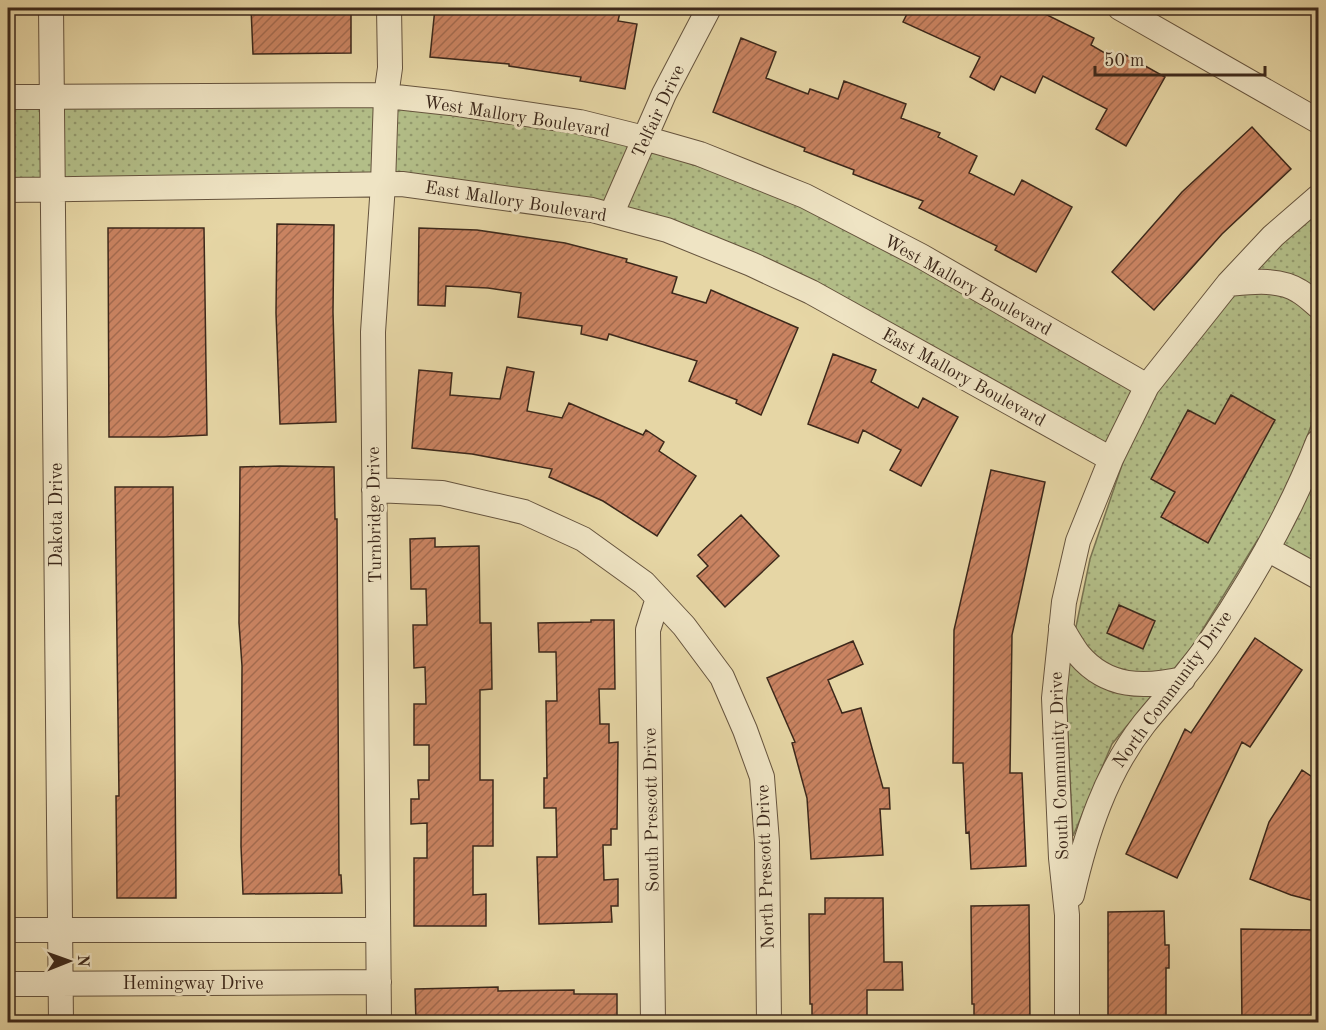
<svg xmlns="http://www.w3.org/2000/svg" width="1326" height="1030" font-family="'Old Standard TT',serif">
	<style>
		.park { fill: url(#park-dots); stroke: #787352; stroke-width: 1.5 }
		.building { fill: url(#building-hatch); stroke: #3c281b; stroke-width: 1.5 }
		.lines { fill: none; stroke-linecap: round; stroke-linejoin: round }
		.minor-casing { stroke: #66543e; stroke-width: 26 }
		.minor { stroke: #efe4c4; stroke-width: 24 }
		.labels { text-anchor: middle; stroke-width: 6; stroke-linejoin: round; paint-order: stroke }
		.street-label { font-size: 18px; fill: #3c281b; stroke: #efe4c4 }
	</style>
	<defs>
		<pattern id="park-dots" width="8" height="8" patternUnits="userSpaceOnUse" patternTransform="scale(1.5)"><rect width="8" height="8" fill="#b3be88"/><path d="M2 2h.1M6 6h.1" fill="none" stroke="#939a6e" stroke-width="1.8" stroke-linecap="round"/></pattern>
		<pattern id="building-hatch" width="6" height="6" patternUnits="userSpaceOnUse" patternTransform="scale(1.5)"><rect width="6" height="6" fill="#c98361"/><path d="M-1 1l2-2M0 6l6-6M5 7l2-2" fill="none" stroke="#a46b4f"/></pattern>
	</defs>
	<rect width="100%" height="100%" fill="#e6d6a5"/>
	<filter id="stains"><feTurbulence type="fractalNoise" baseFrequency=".00333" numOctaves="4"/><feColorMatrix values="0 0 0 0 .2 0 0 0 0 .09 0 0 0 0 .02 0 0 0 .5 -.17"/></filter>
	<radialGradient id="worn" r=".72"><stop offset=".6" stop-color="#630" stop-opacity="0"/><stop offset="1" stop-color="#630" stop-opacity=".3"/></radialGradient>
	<!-- park -->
	<path class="park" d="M 365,104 L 475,115 L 625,141 L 767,190 L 875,243 L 1141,387 L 1290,228 L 1318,210 L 1318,406 L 1294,474 L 1318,488 L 1318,571 L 1258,539 L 1192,647 L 1112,744 L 1073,836 L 1065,680 L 1090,559 L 1124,459 L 840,300 L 509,188 L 8,181 L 8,107 Z"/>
	<!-- building -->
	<path class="building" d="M 251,8 L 351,8 L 351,53 L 253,54 Z
		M 435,8 L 479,8 L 517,11 L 517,8 L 621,8 L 618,21 L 637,24 L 625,89 L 580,81 L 581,77 L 509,66 L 509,64 L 430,57 Z
		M 910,8 L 1033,8 L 1094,38 L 1091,45 L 1120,62 L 1124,54 L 1165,77 L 1126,146 L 1096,129 L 1107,109 L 1043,76 L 1035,93 L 1001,76 L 994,90 L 970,77 L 980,57 L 903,22 Z
		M 741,38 L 776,52 L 766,78 L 808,94 L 810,89 L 838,99 L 844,81 L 906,104 L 901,118 L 940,133 L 938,137 L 977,156 L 969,173 L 1014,195 L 1022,180 L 1072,207 L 1036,272 L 995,250 L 997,246 L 919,208 L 923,201 L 853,174 L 854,170 L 804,151 L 805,148 L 713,112 Z
		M 1252,127 L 1291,169 L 1222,234 L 1154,310 L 1112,272 L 1182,192 Z
		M 277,224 L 334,225 L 333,312 L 336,422 L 280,424 L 276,313 Z
		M 108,228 L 204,228 L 207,435 L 164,437 L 109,437 Z
		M 419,228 L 477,230 L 565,243 L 627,259 L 626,262 L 677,277 L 672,293 L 706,303 L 711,290 L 798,328 L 761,415 L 736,403 L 737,400 L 689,381 L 697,361 L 609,334 L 607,340 L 581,334 L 582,326 L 518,317 L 521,293 L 488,288 L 446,286 L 445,306 L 418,305 Z
		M 833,354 L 876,370 L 871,382 L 918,408 L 923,398 L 958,417 L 921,486 L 890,470 L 901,450 L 863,430 L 858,443 L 808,424 Z
		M 507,367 L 534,372 L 527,411 L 562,418 L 569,403 L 643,435 L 646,430 L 664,442 L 659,451 L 696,476 L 657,536 L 603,501 L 549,477 L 552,469 L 472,454 L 412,448 L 419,370 L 452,373 L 450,395 L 500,399 Z
		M 1231,395 L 1275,420 L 1208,543 L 1161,517 L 1175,492 L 1151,479 L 1188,410 L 1215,424 Z
		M 280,466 L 334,467 L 335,519 L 337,519 L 339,875 L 341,875 L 342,893 L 243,894 L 241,846 L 242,666 L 239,623 L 240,467 Z
		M 991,470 L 1045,482 L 1012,635 L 1010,773 L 1022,773 L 1026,866 L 971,869 L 969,832 L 966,833 L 963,763 L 953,763 L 954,630 Z
		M 115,487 L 173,487 L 176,898 L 117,898 L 116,796 L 119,796 Z
		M 741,515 L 779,556 L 725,607 L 697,576 L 708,566 L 698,555 Z
		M 435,538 L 435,547 L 479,546 L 480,623 L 491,623 L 492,689 L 480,690 L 480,780 L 493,780 L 493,846 L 473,846 L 473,895 L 486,894 L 486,926 L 414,926 L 414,858 L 427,858 L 427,823 L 411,824 L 411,799 L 419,799 L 418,780 L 429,780 L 429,745 L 414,745 L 414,704 L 426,704 L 425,667 L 414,668 L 413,625 L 427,625 L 426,589 L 411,589 L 410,539 Z
		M 1119,605 L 1155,621 L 1143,649 L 1107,633 Z
		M 591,620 L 614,620 L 615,689 L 599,689 L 600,724 L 609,724 L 609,743 L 618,742 L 617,829 L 611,829 L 611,845 L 603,845 L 604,880 L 618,879 L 618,906 L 611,906 L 612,922 L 539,924 L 537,857 L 557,857 L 556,808 L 544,808 L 544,778 L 547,778 L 546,701 L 557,701 L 556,652 L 539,652 L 538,623 L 591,622 Z
		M 1255,638 L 1302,670 L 1250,747 L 1242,742 L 1177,878 L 1126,854 L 1185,729 L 1191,733 Z
		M 853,641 L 863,664 L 828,680 L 842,713 L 861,708 L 883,788 L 889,788 L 890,809 L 880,809 L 883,855 L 811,859 L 807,798 L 792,743 L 795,742 L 767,678 Z
		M 1302,770 L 1318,781 L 1318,902 L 1291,895 L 1250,879 L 1269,822 Z
		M 825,898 L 883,898 L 884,962 L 902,962 L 903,990 L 867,990 L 867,1023 L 812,1023 L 812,1004 L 810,1004 L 809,914 L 825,914 Z
		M 1029,905 L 1030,1023 L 974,1023 L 974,1004 L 972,1004 L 971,906 Z
		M 1164,911 L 1165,945 L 1169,945 L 1169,968 L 1166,968 L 1166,1023 L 1108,1023 L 1108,912 Z
		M 1241,929 L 1318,930 L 1318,1023 L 1242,1023 Z
		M 498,987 L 498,991 L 574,990 L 574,994 L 617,994 L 617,1023 L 545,1023 L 545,1017 L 499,1018 L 499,1023 L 416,1023 L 415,989 Z"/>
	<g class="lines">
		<!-- minor casing -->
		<g class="minor-casing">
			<path id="minor" d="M 51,8 L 61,1022
				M 1120,8 L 1318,121
				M 8,97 L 378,95 L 450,103 L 580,122 L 644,138 L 700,154 L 805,196 L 921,256 L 1147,386
				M 8,190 L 402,184 L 592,210 L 667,230 L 751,264 L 811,292 L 1111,459
				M 611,215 L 664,94 L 709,8
				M 1228,284 C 1250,282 1279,278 1299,291 C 1306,295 1312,301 1318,306
				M 374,490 L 442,493 L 524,512 L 583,539 L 644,583 L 684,626 L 722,677 L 745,730 L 762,777 L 767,842 L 769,1022
				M 1267,549 L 1318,577
				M 1061,627 C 1067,636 1072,646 1079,655 C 1107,688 1144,688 1183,679
				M 1072,895 C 1086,834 1105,774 1144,724 C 1166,697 1190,672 1210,642 C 1251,581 1291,511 1318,442
				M 8,930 L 378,930
				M 8,984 L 379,982
				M 379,1022 L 373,332 L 383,184 L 386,96 L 390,68 L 389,8
				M 653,1022 L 648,630 L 658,598
				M 1067,1022 L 1067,915 L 1061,858 L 1054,698 L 1064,602 L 1078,541 L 1111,459 L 1147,386 L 1228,284 L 1273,236 L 1318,197"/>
		</g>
		<!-- minor -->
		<use href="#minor" class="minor"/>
	</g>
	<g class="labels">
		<!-- street labels -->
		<g class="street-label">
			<text transform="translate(658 111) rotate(-65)" y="6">Telfair Drive</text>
			<text transform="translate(517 116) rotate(9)" y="6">West Mallory Boulevard</text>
			<text transform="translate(516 201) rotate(9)" y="6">East Mallory Boulevard</text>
			<text transform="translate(968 285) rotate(29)" y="6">West Mallory Boulevard</text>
			<text transform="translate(964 377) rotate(29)" y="6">East Mallory Boulevard</text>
			<text transform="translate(56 515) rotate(-90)" y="6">Dakota Drive</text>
			<text transform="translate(374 515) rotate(-91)" y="6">Turnbridge Drive</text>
			<text transform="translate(1172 689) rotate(-54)" y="6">North Community Drive</text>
			<text transform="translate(1059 766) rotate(-92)" y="6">South Community Drive</text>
			<text transform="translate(651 810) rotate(-91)" y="6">South Prescott Drive</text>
			<text transform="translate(765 867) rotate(-92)" y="6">North Prescott Drive</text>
			<text x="193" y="989">Hemingway Drive</text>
		</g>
	</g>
	<!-- margin -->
	<rect width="1326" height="1030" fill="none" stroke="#e6d6a5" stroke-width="30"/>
	<rect x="9" y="9" width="1308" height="1012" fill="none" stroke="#3c281b" stroke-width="3"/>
	<rect x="15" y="15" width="1296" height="1000" fill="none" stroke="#3c281b" stroke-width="1.5"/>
	<!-- north arrow -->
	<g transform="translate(69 961) rotate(89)" stroke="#efe4c4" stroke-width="4.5" paint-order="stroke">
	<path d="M0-4.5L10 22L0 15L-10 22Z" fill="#3c281b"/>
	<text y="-9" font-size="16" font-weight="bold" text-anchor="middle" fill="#3c281b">N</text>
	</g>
	<!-- scale -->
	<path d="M1095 66v9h170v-9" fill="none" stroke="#3c281b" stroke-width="3"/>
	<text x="1104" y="66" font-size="18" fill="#3c281b" stroke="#efe4c4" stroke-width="4.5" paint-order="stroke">50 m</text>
	<rect width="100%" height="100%" filter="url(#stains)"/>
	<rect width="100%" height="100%" fill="url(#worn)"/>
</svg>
